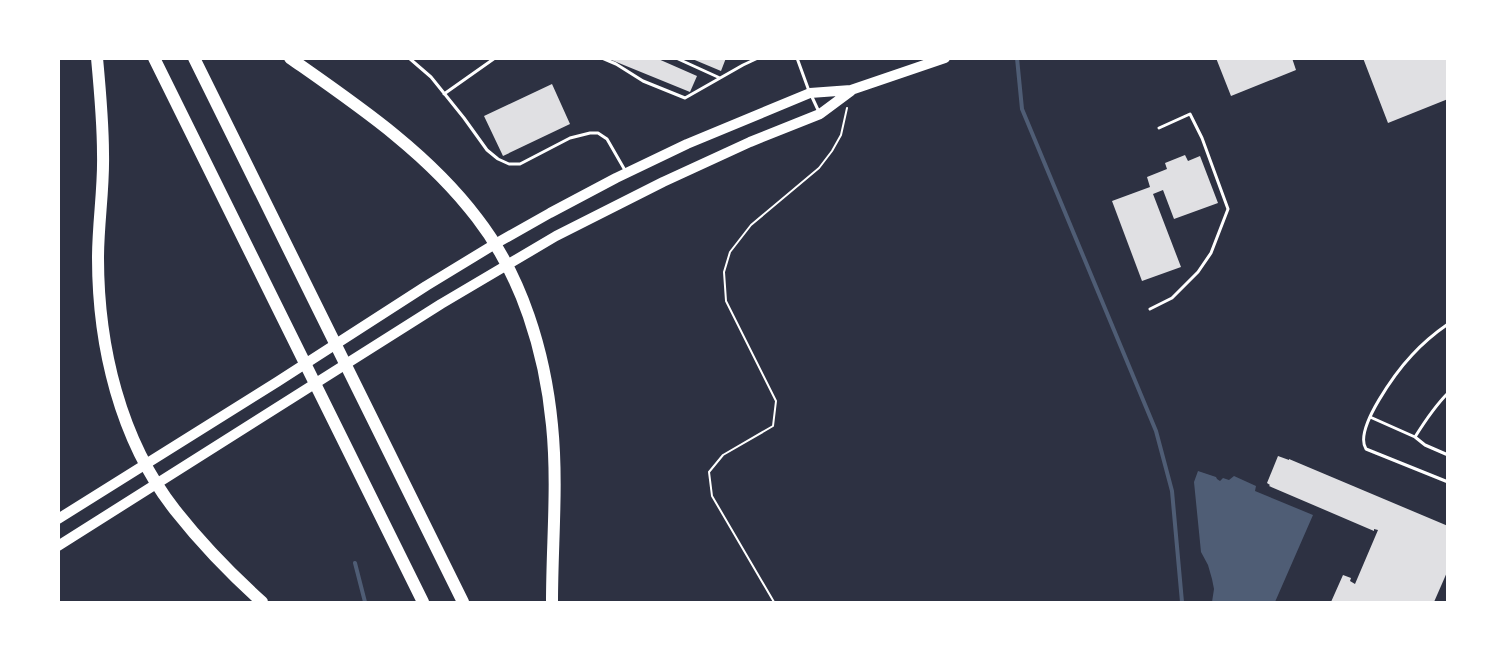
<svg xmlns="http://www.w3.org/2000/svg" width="1506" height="661" font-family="Karla,sans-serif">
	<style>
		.water { fill: #4f5d75 }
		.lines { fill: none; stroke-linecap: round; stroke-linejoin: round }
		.stream { stroke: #4f5d75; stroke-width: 4 }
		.building { fill: #e0e0e3 }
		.path { stroke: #fff; stroke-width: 2 }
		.service { stroke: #fff; stroke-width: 3 }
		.primary { stroke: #fff; stroke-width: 10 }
		.trunk { stroke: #fff; stroke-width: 10 }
		.motorway { stroke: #fff; stroke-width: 12 }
	</style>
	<rect width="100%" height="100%" fill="#2d3142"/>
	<!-- water -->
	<path class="water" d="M 1198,471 L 1216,477 L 1217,479 L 1220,481 L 1223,478 L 1229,480 L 1234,476 L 1256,486 L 1255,491 L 1313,515 L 1275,602 L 1212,602 L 1214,589 L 1212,579 L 1208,565 L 1201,552 L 1194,482 Z"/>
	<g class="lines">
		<!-- stream -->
		<path class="stream" d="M 1017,58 L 1022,109 L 1156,431 L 1172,491 L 1182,602
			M 355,563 L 365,602"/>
	</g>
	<!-- building -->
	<path class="building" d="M 656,58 L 697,76 L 690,92 L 609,59 Z
		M 690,58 L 726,58 L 721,71 Z
		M 1216,58 L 1292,58 L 1296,70 L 1231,96 Z
		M 1363,58 L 1447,58 L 1448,99 L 1388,123 Z
		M 552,84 L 570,124 L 503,156 L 484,116 Z
		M 1185,155 L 1188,161 L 1200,156 L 1218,203 L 1174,219 L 1163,190 L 1153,194 L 1181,267 L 1142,281 L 1112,201 L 1150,187 L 1147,177 L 1167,169 L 1165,163 Z
		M 1278,456 L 1289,460 L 1289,459 L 1448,526 L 1448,570 L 1434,602 L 1331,602 L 1343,575 L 1351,578 L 1350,581 L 1355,584 L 1378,530 L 1374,529 L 1374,531 L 1269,486 L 1270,485 L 1267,483 Z"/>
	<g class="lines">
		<!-- path -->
		<path class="path" d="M 774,602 L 712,496 L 709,472 L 723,455 L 773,426 L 776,401 L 726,301 L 724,272 L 730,252 L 751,225 L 819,168 L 832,151 L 841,135 L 847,108"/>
		<!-- service -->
		<path class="service" d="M 409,58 L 431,77 L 464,118 L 487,150 L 498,159 L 509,164 L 520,164 L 570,138 L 590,133 L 598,133 L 607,139 L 626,172
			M 602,58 L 616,64 L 643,81 L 685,98 L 743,65 L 758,58
			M 676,58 L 720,78
			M 797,58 L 809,91
			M 444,94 L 495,58
			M 812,97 L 819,112
			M 1150,309 L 1172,298 L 1198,272 L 1211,253 L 1228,209 L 1202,138 L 1190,114 L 1159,128
			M 1448,324 C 1435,333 1423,343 1412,355 C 1398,370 1353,429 1366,449 L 1448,482
			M 1370,417 L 1415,437 L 1425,445 L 1448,455
			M 1415,437 C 1425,421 1435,406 1448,393"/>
		<!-- primary -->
		<path class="primary" d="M 495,244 L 550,213 L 616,178 L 687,144 L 810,93 L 851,90 L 945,58
			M 507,265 L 556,236 L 663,182 L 750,142 L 820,114 L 851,91"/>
		<!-- trunk -->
		<path class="trunk" d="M 58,519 L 277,382 L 426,286 L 495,244
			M 58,546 L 441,304 L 507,265"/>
		<!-- motorway -->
		<path class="motorway" d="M 97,58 C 100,90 103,122 103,154 C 104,188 98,223 98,258 C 98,346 120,440 175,510 C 201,543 231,574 262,602
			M 154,58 L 423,602
			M 194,58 L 463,602
			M 290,58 C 357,105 427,152 477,218 C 522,276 545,352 552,425 C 558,484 552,543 552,602"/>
	</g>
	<!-- border -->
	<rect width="1506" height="661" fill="none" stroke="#ffffff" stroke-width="120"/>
</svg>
